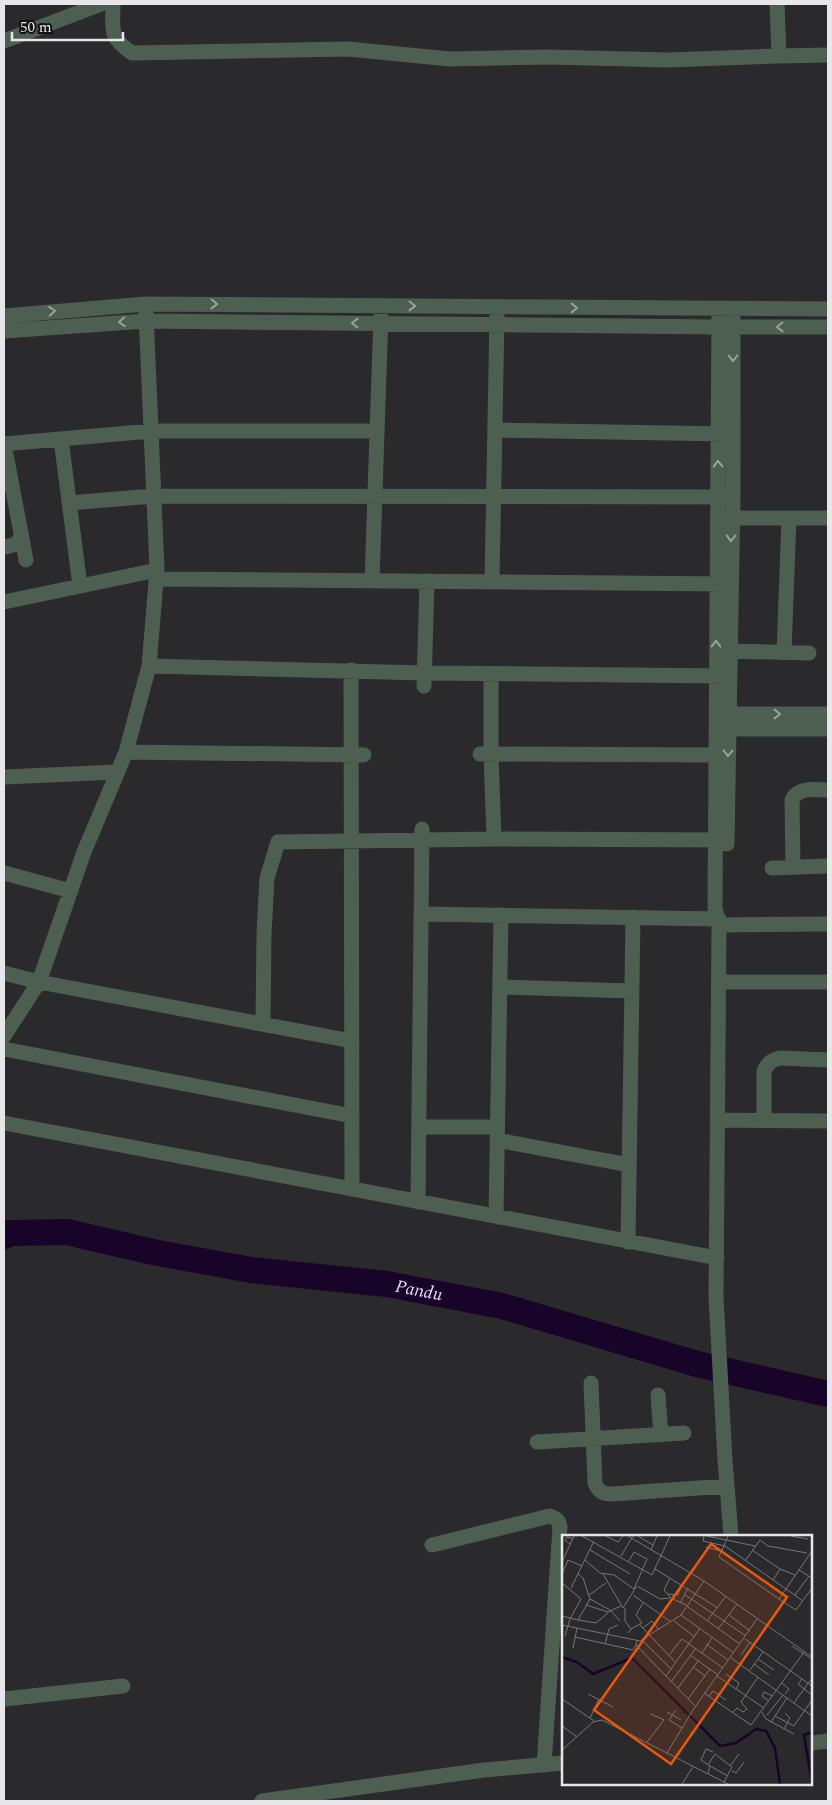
<svg xmlns="http://www.w3.org/2000/svg" width="832" height="1805" font-family="Spectral,serif">
	<style>
		.lines { fill: none; stroke-linecap: round; stroke-linejoin: round }
		.river { stroke: #170428; stroke-width: 26 }
		.minor { stroke: #4d5f50; stroke-width: 15 }
		.oneway { stroke: #9aa29c }
		.labels { text-anchor: middle; stroke-width: 5; stroke-linejoin: round; paint-order: stroke }
		.water-label { font-size: 18px; font-style: italic; fill: #e3d7f4; stroke: #121213 }
		.inset-river { fill: none; stroke: #170428; stroke-width: 2.5 }
		.inset-road { fill: none; stroke: #767578; stroke-width: 1 }
		.view { fill: #e8590c; fill-opacity: 0.15; stroke: #e8590c; stroke-width: 2.5 }
		.inset-edge { fill: none; stroke: #e7e6e9; stroke-width: 2.5 }
	</style>
	<rect width="100%" height="100%" fill="#2a292c"/>
	<g class="lines">
		<!-- river -->
		<path class="river" id="s1" d="M 4,1236 L 9,1233 L 67,1232 L 153,1252 L 251,1270 L 387,1284 L 502,1306 L 697,1364 L 828,1394"/>
		<!-- minor -->
		<path class="minor" d="M 113,4 C 113,29 108,37 132,53 L 348,49 L 450,59 L 548,57 L 669,60 L 779,56 L 777,4
			M 4,41 L 101,4
			M 779,56 L 828,55
			M 719,310 L 715,908 L 719,925 L 716,1297 L 725,1460 L 731,1536
			M 4,316 L 146,304 L 828,309
			M 4,331 L 146,321 L 719,327 L 828,327
			M 495,430 L 727,434
			M 61,439 L 80,586
			M 4,444 L 151,431 L 377,431
			M 69,503 L 153,496 L 733,497
			M 731,518 L 828,518
			M 21,533 L 26,560
			M 4,547 C 14,545 21,544 21,533 L 4,444
			M 157,579 L 726,584
			M 372,581 L 381,315
			M 492,581 L 497,316
			M 4,602 L 157,570
			M 729,651 L 809,653
			M 784,653 L 789,518
			M 149,666 L 425,673 L 725,676
			M 351,670 L 352,1189
			M 491,674 L 491,754 L 494,839
			M 424,686 L 427,581
			M 729,714 L 828,714
			M 729,729 L 828,729
			M 126,752 L 364,755
			M 480,754 L 717,755
			M 4,777 L 117,772
			M 727,844 L 733,497 L 733,317
			M 793,867 L 792,800 C 798,786 816,790 828,790
			M 772,868 L 828,866
			M 4,873 L 71,891
			M 421,914 L 719,919
			M 719,925 L 828,924
			M 4,973 L 39,982 L 352,1041
			M 719,982 L 828,982
			M 500,987 L 632,991
			M 263,1023 L 264,934 L 267,878 L 278,842 L 494,839 L 725,840
			M 4,1036 L 39,982 L 84,852 L 126,752 L 149,666 L 157,570 L 146,313
			M 4,1049 L 352,1116
			M 718,1120 L 828,1121
			M 764,1120 L 764,1071 C 768,1062 772,1060 780,1058 L 828,1060
			M 4,1123 L 717,1258
			M 419,1127 L 497,1127
			M 497,1140 L 629,1165
			M 418,1202 L 422,829
			M 496,1217 L 501,915
			M 628,1242 L 633,917
			M 591,1383 L 595,1483 C 599,1492 603,1494 612,1494 L 727,1486
			M 658,1395 L 661,1435
			M 537,1442 L 684,1433
			M 432,1545 L 550,1516 C 556,1518 559,1520 560,1527 L 544,1765
			M 4,1699 L 123,1686
			M 811,1743 L 828,1741
			M 262,1801 L 484,1770 L 563,1763"/>
	</g>
	<!-- one-way arrows -->
	<defs><path id="oneway-chevron" d="M-2-3.5L2.5 0L-2 3.5" fill="none" stroke-width="1.6" stroke-linecap="round" stroke-linejoin="round" transform="scale(1.25)"/></defs>
	<g class="oneway">
		<use href="#oneway-chevron" transform="translate(214 304) rotate(1)"/>
		<use href="#oneway-chevron" transform="translate(412 306) rotate(1)"/>
		<use href="#oneway-chevron" transform="translate(574 308) rotate(1)"/>
		<use href="#oneway-chevron" transform="translate(52 311) rotate(-5)"/>
		<use href="#oneway-chevron" transform="translate(122 322) rotate(176)"/>
		<use href="#oneway-chevron" transform="translate(355 323) rotate(-179)"/>
		<use href="#oneway-chevron" transform="translate(780 327) rotate(179)"/>
		<use href="#oneway-chevron" transform="translate(733 358) rotate(90)"/>
		<use href="#oneway-chevron" transform="translate(718 464) rotate(-91)"/>
		<use href="#oneway-chevron" transform="translate(731 538) rotate(91)"/>
		<use href="#oneway-chevron" transform="translate(716 644) rotate(-89)"/>
		<use href="#oneway-chevron" transform="translate(777 714)"/>
		<use href="#oneway-chevron" transform="translate(728 753) rotate(91)"/>
	</g>
	<g class="labels">
		<!-- water labels -->
		<g class="water-label">
			<text dy="6" stroke="none"><textPath href="#s1" startOffset="421">Pandu</textPath></text>
		</g>
	</g>
	<!-- overview -->
	<g transform="translate(562 1535)">
		<rect width="250" height="250" fill="#2a292c"/>
		<path class="inset-river" d="M 0,122 L 15,127 L 31,139 L 70,123 L 158,211 L 174,208 L 194,194 L 204,196 L 213,213 L 218,249M 250,249 L 242,200 L 250,197"/>
		<path class="inset-road" d="M 20,1 L 90,40 L 108,1M 44,1 L 56,7 L 61,1M 66,1 L 142,46 L 250,122M 76,1 L 91,10M 142,1 L 141,6 L 163,11 L 241,66M 145,1 L 193,11M 166,1 L 157,22 L 217,64 L 250,16M 229,1 L 246,4M 8,9 L 3,5 L 5,2 L 11,4M 144,12 L 159,16M 28,15 L 68,39M 89,15 L 95,1M 190,15 L 218,34 L 211,45M 59,21 L 71,1M 23,25 L 38,38 L 52,40 L 72,54 L 85,24 L 72,17 L 67,26M 183,26 L 198,5 L 206,11 L 245,18M 0,27 L 12,1M 93,34 L 156,73M 218,34 L 233,40M 237,35 L 250,43M 0,39 L 6,25 L 20,31M 41,39 L 61,73 L 74,52M 108,43 L 102,55 L 109,63 L 126,71M 0,48 L 19,64 L 8,84 L 3,101M 75,51 L 98,64 L 108,63M 9,53 L 32,6M 106,59 L 116,60 L 120,50M 122,59 L 184,101M 27,60 L 44,48M 71,60 L 109,87M 233,60 L 247,41M 28,64 L 48,75 L 58,86M 217,64 L 234,75 L 250,53M 118,68 L 126,53M 24,70 L 46,77 L 59,71M 126,72 L 178,109M 63,73 L 63,86 L 69,94 L 66,98M 119,80 L 172,118M 167,80 L 188,96M 0,81 L 16,85 L 28,64 L 21,43 L 16,39M 16,85 L 34,88 L 46,78M 112,86 L 133,102M 145,86 L 164,61M 0,90 L 78,106 L 119,80 L 142,46M 78,90 L 114,128M 81,93 L 90,86 L 97,95M 69,94 L 80,88 L 74,80 L 81,68M 156,94 L 175,69M 13,102 L 71,115 L 74,110M 183,104 L 250,151M 80,105 L 109,134M 75,106 L 74,110 L 133,171M 43,109 L 47,94 L 56,90M 144,109 L 166,125M 230,111 L 250,124M 11,113 L 15,93M 140,118 L 150,103M 107,120 L 120,104 L 161,133M 128,120 L 156,140M 179,120 L 188,107M 169,123 L 250,181M 196,124 L 212,135M 192,129 L 207,140M 131,132 L 143,141M 188,135 L 201,117M 164,139 L 177,148 L 174,154M 104,141 L 138,93M 155,141 L 202,173M 240,144 L 236,149 L 250,160M 109,147 L 134,113M 220,148 L 227,154 L 223,159M 116,153 L 136,126M 142,158 L 189,190 L 242,117M 26,159 L 51,172M 157,160 L 179,129M 147,161 L 151,156 L 164,165M 0,164 L 32,186M 126,164 L 148,134M 207,166 L 200,161 L 202,157 L 211,161M 232,168 L 250,143M 114,175 L 107,185 L 120,193M 105,177 L 119,185M 200,177 L 204,184 L 232,199M 170,178 L 175,173 L 181,177 L 185,174 L 179,167 L 196,142M 205,180 L 221,160M 213,181 L 225,163M 28,183 L 37,164M 209,187 L 213,181 L 232,191 L 250,165M 0,191 L 15,202M 222,194 L 228,183 L 223,178M 85,207 L 102,185 L 89,179M 0,215 L 31,187 L 40,185 L 166,249M 105,218 L 131,175 L 195,84M 146,230 L 153,219 L 170,232 L 162,247M 148,231 L 166,241M 168,231 L 177,219M 170,236 L 174,238 L 182,227M 146,238 L 148,231 L 139,225 L 144,214 L 151,217M 120,249 L 131,232"/>
		<path class="view" d="M 149,9 L 225,62 L 109,229 L 32,175 Z"/>
		<rect width="250" height="250" class="inset-edge"/>
	</g>
	<!-- border -->
	<rect width="832" height="1805" fill="none" stroke="#e7e6e9" stroke-width="10"/>
	<!-- scale -->
	<path d="M12 32v8h111v-8" fill="none" stroke="#e7e6e9" stroke-width="2.5"/>
	<text x="20" y="32" font-size="15" fill="#e7e6e9" stroke="#121213" stroke-width="4" paint-order="stroke">50 m</text>
</svg>
